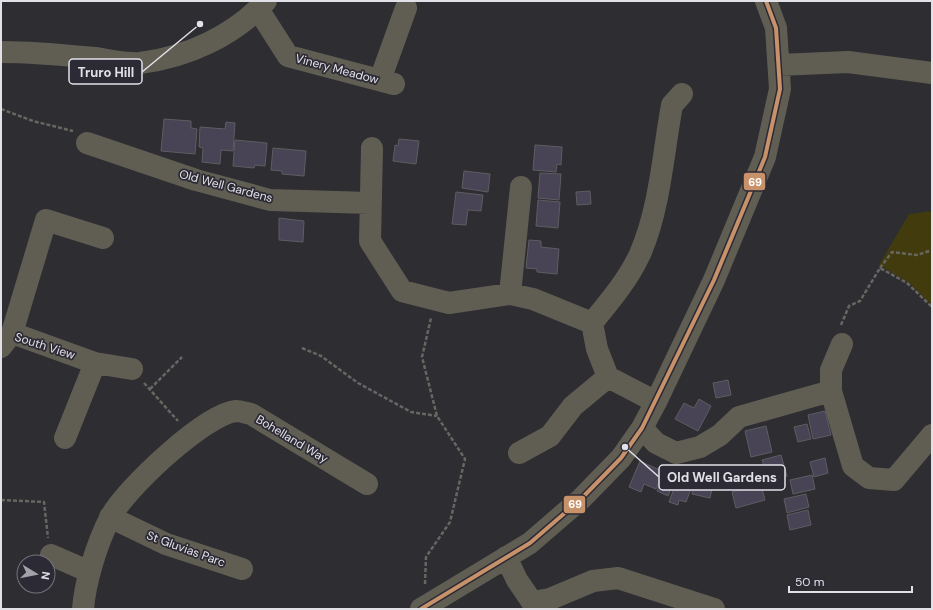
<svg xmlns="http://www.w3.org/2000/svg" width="933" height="610" font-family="'DM Sans',sans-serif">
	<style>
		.green { fill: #413b0e }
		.building { fill: #484355; stroke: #5d5d62 }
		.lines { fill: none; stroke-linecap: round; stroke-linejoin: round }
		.path { stroke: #686661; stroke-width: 2.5; stroke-dasharray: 4 2; stroke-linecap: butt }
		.minor { stroke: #605e53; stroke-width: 22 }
		.bus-1-casing { stroke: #2c2a35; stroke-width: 7 }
		.bus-1 { stroke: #c7916a; stroke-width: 4 }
		.labels { text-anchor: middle; stroke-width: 3.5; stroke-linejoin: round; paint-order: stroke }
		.street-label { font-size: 12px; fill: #e2e1e8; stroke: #2c2a35 }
		.leader { fill: none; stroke: #e2e1e8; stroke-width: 1.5 }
		.callout-dot { fill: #e2e1e8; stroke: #2c2a35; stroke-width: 1.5 }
		.callout { fill: #2c2a35; stroke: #e2e1e8; stroke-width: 1.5 }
		.callout-label { font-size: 13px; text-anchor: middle; font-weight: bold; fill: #e2e1e8 }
		.line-badge { stroke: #2c2a35; stroke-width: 1.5 }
		.badge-label { font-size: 11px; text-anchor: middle; font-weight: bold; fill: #fff }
	</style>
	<rect width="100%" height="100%" fill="#2d2d32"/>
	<!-- green -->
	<path class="green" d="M 932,211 L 932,305 L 908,282 L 879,265 L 909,214 Z"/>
	<!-- building -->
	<path class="building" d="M 164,119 L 191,121 L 191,128 L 197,129 L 195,154 L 161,151 Z
		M 226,122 L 235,123 L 233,151 L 221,150 L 220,164 L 202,162 L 203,148 L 199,147 L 200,127 L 225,129 Z
		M 399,139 L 419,141 L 416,164 L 393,161 L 395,145 L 398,146 Z
		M 235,140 L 267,143 L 265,166 L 255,165 L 254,168 L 233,166 Z
		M 535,145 L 562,147 L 561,165 L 557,164 L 556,172 L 533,170 Z
		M 273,148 L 306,151 L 304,176 L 282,174 L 282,171 L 271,170 Z
		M 464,171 L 490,174 L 488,192 L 462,188 Z
		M 540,173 L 561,174 L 559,200 L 538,198 Z
		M 590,191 L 591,204 L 577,205 L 576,192 Z
		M 456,192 L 483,195 L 481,211 L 468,210 L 466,225 L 452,224 Z
		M 538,200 L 560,202 L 558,228 L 536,226 Z
		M 279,218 L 304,221 L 303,242 L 279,240 Z
		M 529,240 L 541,241 L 541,247 L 559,249 L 557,274 L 537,272 L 537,269 L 526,268 Z
		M 728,380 L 731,395 L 716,398 L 713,383 Z
		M 699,399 L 711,406 L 698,431 L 675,419 L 684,403 L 694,408 Z
		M 825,411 L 831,435 L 813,439 L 808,415 Z
		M 807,424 L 811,439 L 798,442 L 794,427 Z
		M 766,426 L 772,452 L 751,457 L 745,431 Z
		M 781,455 L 787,476 L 768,481 L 762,460 Z
		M 825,458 L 828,473 L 814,477 L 810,462 Z
		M 640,461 L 664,472 L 656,489 L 644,484 L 641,492 L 629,487 Z
		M 697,468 L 725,474 L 722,486 L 713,484 L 710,498 L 692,494 Z
		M 812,475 L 815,489 L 793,494 L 790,480 Z
		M 663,477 L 674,482 L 668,496 L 657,491 Z
		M 676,483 L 691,489 L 686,502 L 679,500 L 678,505 L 669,502 Z
		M 761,484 L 765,500 L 736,508 L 732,492 Z
		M 806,494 L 809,507 L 787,513 L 784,499 Z
		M 808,510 L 811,525 L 790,530 L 787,515 Z"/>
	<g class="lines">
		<!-- path -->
		<path class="path" d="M 1,109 L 33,121 L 73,131
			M 880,268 L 892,252 L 917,255 L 932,250
			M 841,325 L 849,306 L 860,301 L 880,268 L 907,283 L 932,307
			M 302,348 L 321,356 L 358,383 L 411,412 L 437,416
			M 144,383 L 178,421
			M 150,389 L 182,357
			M 1,500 L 44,502 L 48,538
			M 425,584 L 426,557 L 450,522 L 465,459 L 437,416 L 422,357 L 431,318"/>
		<!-- minor -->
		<path class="minor" d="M 258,9 L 288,56 L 394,84
			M 1,52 C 32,52 64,55 95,58 C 109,60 126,64 140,63 C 188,57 233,36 266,1
			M 779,65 L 848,62 L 932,73
			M 380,80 L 406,8
			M 87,143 L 196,180 L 270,200 L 370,203
			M 372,148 L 370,241 L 402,291 L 449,303 L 510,294 L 533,299 L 592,323 L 597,349 L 608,377 L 656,402
			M 510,294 L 521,187
			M 592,323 C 610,301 628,280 640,254 C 660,208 663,154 672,105 L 682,94
			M 12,333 L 46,220 L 103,238
			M 1,347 L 12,333 L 95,363 L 132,369
			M 831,391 L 831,370 L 842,344
			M 642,428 L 656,443 L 676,453 L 700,447 L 720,435 L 739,417 L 831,391 L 853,466 L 869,478 L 894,480 L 932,435
			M 65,438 L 95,363
			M 519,453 L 550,436 L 573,406 L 608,377
			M 110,517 L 166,544 L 242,569
			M 51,555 L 90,572
			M 506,557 L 517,580 L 532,602 L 550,599 L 593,581 L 618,578 L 714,609
			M 83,609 C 85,582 97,543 110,518 C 124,490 205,414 236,411 C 240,411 246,413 251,414 L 367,484
			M 421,609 L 530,543 L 581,499 L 621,458 L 642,428 L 656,402 L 714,280 L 765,157 L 780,89 L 776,28 L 766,1"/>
		<!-- bus-1 casing -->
		<g class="bus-1-casing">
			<path id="bus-1" d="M 421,609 L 530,543 L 581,499 L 621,458 L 642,428 L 714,280 L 765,157 L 780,89 L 776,28 L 766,1"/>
		</g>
		<!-- bus-1 -->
		<use href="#bus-1" class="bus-1"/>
	</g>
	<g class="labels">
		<!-- street labels -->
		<g class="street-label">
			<text transform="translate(337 69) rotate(15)" y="4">Vinery Meadow</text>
			<text transform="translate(226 186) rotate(15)" y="4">Old Well Gardens</text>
			<text transform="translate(45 346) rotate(18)" y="4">South View</text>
			<text transform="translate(292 439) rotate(31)" y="4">Bohelland Way</text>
			<text transform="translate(186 549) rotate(20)" y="4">St Gluvias Parc</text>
		</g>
	</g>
	<!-- callouts -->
	<path class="leader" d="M200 24L142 72M625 447L659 477"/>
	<g class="callout-dot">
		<circle cx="200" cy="24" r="4"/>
		<circle cx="625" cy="447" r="4"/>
	</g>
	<g class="callout">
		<rect x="69" y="59" width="73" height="25" rx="4"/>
		<rect x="659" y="465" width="126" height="25" rx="4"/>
	</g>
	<g class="callout-label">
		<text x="106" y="77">Truro Hill</text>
		<text x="722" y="482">Old Well Gardens</text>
	</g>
	<g class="line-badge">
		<rect x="743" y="172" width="23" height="19" rx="4" fill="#c7916a"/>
		<rect x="563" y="495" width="23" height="19" rx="4" fill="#c7916a"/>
	</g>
	<g class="badge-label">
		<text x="755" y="186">69</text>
		<text x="575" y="508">69</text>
	</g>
	<!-- border -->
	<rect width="933" height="610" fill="none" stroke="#e2e1e8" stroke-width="4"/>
	<!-- north arrow -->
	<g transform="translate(36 574) rotate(100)"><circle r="19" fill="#2c2a35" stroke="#75737d"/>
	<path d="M0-3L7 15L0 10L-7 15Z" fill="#a3a2a8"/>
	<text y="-6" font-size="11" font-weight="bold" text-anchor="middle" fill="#e2e1e8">N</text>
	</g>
	<!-- scale -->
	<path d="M789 586v6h123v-6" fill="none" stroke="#e2e1e8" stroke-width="2"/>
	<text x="795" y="586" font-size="12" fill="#e2e1e8" stroke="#2c2a35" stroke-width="3" paint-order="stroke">50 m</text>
</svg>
